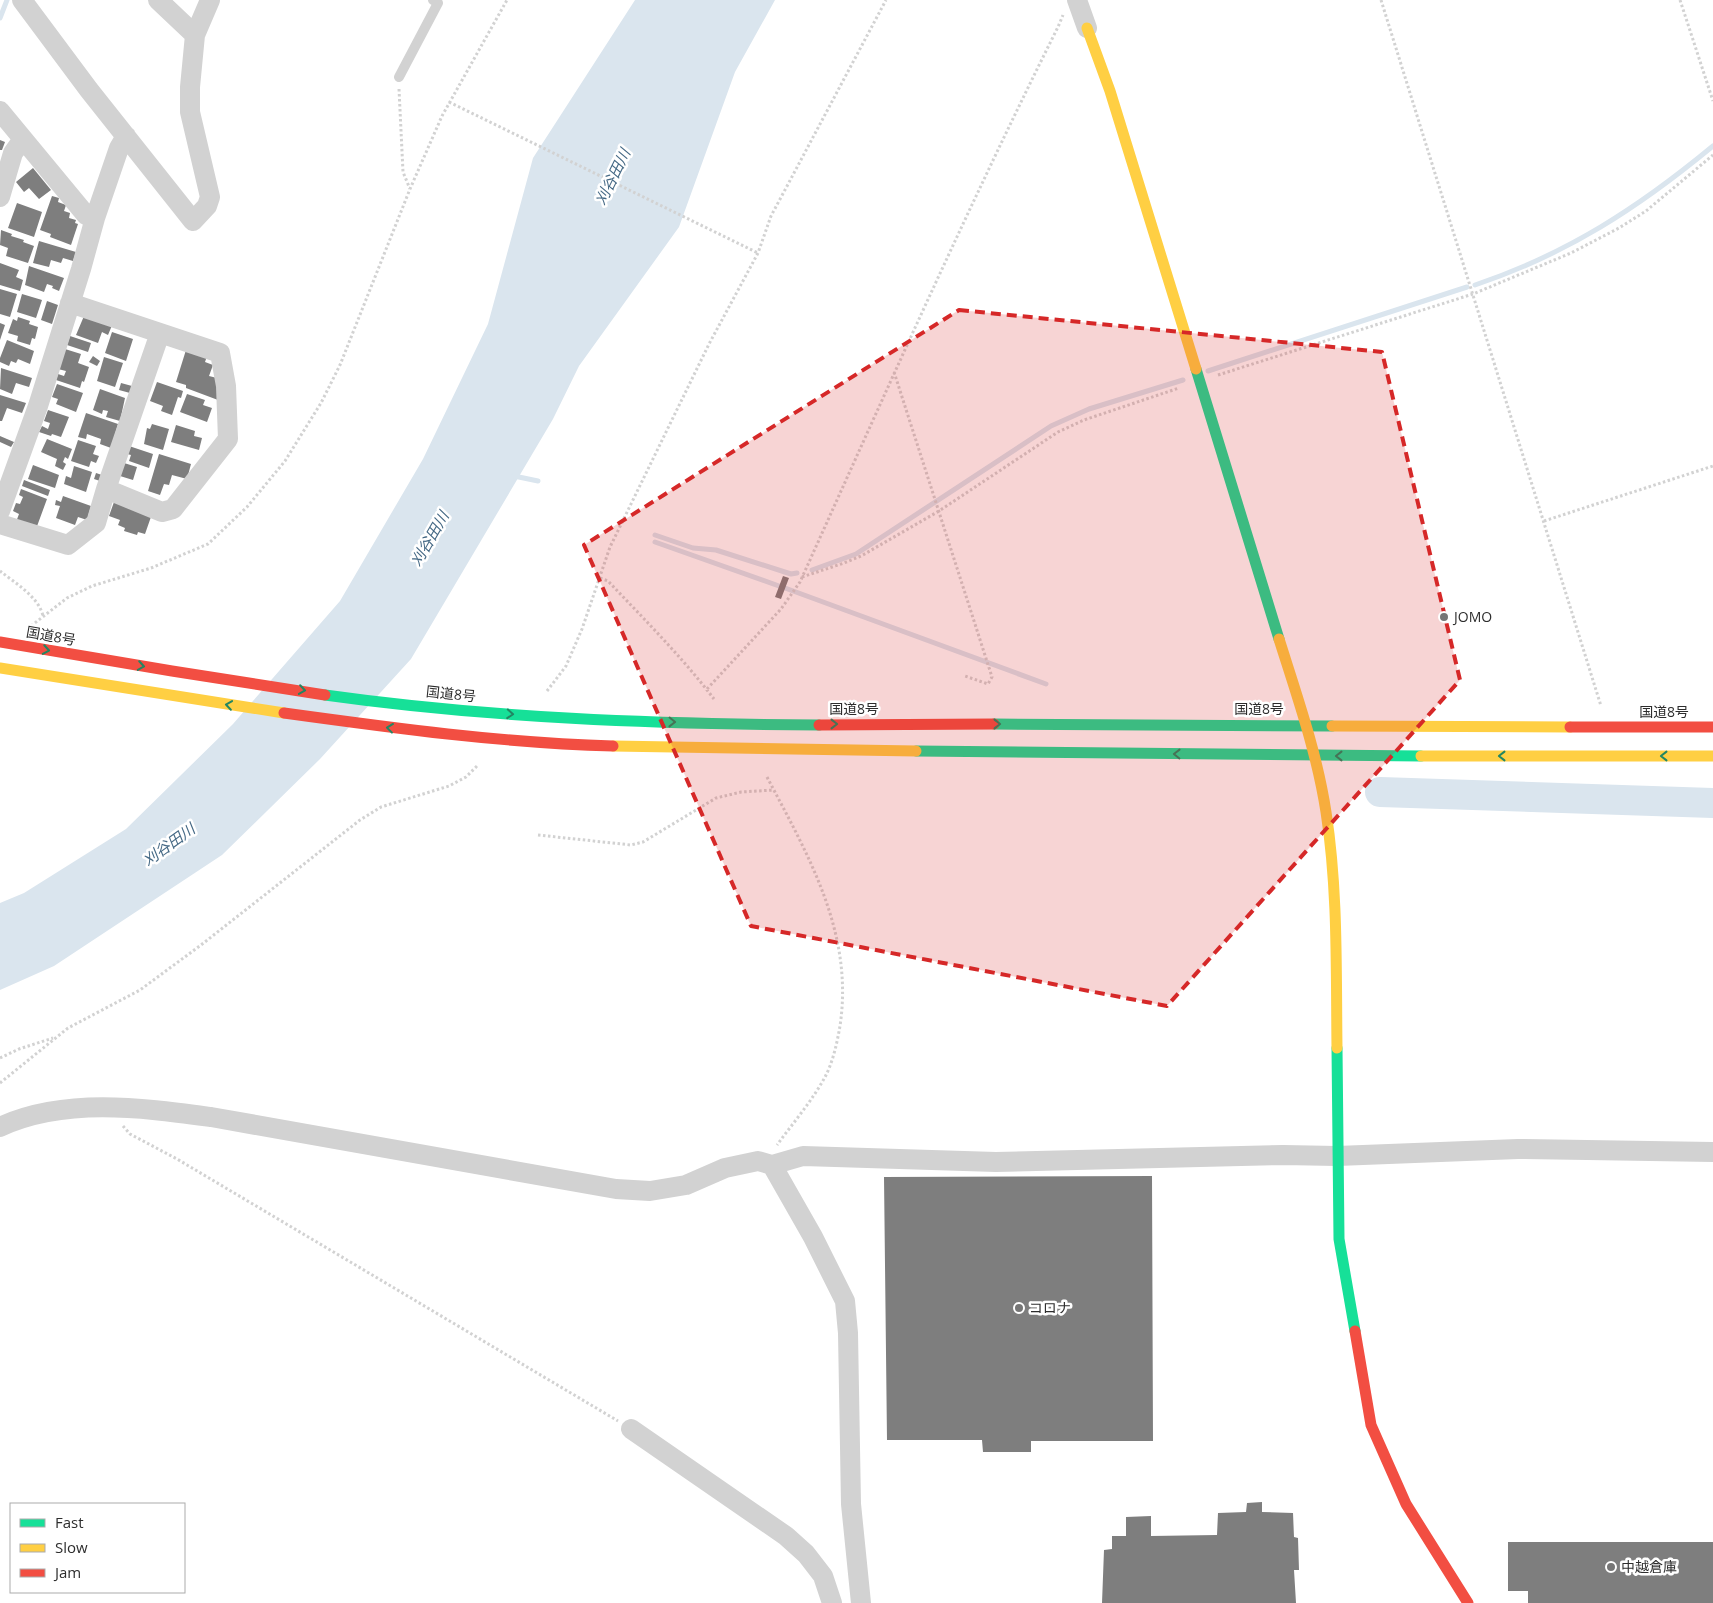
<svg xmlns="http://www.w3.org/2000/svg" width="1713" height="1603" font-family="'Open Sans','Noto Sans JP',sans-serif">
	<style>
		.water { fill: #dae5ee }
		.lines { fill: none; stroke-linecap: round; stroke-linejoin: round }
		.stream { stroke: #dae5ee; stroke-width: 5 }
		.river { stroke: #dae5ee; stroke-width: 30 }
		.building { fill: #7e7e7e }
		.path { stroke: #d2d2d2; stroke-width: 3; stroke-dasharray: 2.5 2.5; stroke-linecap: butt }
		.lane { stroke: #d2d2d2; stroke-width: 10 }
		.street { stroke: #d2d2d2; stroke-width: 20 }
		.fast { stroke: #16e098; stroke-width: 11 }
		.slow { stroke: #ffcf43; stroke-width: 11 }
		.jam { stroke: #f24e42; stroke-width: 11 }
		.oneway { stroke: #228662 }
		.marked { fill: #d62828; fill-opacity: 0.2; stroke: #d62828; stroke-width: 4; stroke-dasharray: 10 6; stroke-linejoin: round }
		.poi-dot { fill: #767676; stroke: #fff; stroke-width: 2 }
		.labels { text-anchor: middle; stroke-width: 5; stroke-linejoin: round; paint-order: stroke }
		.poi-label { font-size: 14px; fill: #2d2d2d; stroke: #fff; text-anchor: start }
		.street-label { font-size: 14px; fill: #2d2d2d; stroke: #fff }
		.water-label { font-size: 15px; font-style: italic; fill: #456985; stroke: #fff }
	</style>
	<rect width="100%" height="100%" fill="#fff"/>
	<!-- water -->
	<path class="water" d="M 635,0 L 775,0 L 735,72 L 679,227 L 579,366 L 553,419 L 411,659 L 320,759 L 222,855 L 54,966 L 0,990 L 0,903 L 24,893 L 126,829 L 233,724 L 340,601 L 423,459 L 488,324 L 533,158 Z"/>
	<g class="lines">
		<!-- stream -->
		<path class="stream" d="M 0,18 L 7,0
			M 1475,285 C 1567,254 1638,208 1713,146
			M 1208,371 L 1467,287
			M 514,476 L 538,481
			M 655,535 L 693,548 L 716,550 L 791,574 L 797,573
			M 655,542 L 779,586
			M 812,570 L 856,554 L 1051,426 L 1089,409 L 1183,380
			M 785,588 L 1046,684"/>
		<!-- river -->
		<path class="river" d="M 1380,792 L 1713,803"/>
	</g>
	<!-- building -->
	<path class="building" d="M 0,140 L 5,142 L 2,150 L 0,150 Z
		M 33,168 L 51,190 L 39,199 L 29,188 L 24,192 L 16,182 Z
		M 52,196 L 59,198 L 58,202 L 66,205 L 64,211 L 70,213 L 69,218 L 76,220 L 75,223 L 78,224 L 71,245 L 50,237 L 51,234 L 40,230 Z
		M 17,203 L 42,212 L 34,237 L 8,228 Z
		M 1,230 L 12,234 L 11,236 L 24,240 L 23,242 L 34,246 L 28,263 L 6,256 L 8,248 L 0,245 Z
		M 39,241 L 76,252 L 73,261 L 63,258 L 61,263 L 51,260 L 49,267 L 33,263 Z
		M 0,263 L 19,270 L 16,277 L 23,280 L 20,291 L 0,285 Z
		M 29,266 L 64,278 L 59,291 L 52,288 L 53,286 L 47,284 L 44,292 L 25,285 Z
		M 0,289 L 17,294 L 10,317 L 0,314 Z
		M 22,294 L 42,300 L 36,318 L 17,312 Z
		M 47,301 L 58,305 L 52,324 L 41,320 Z
		M 84,316 L 113,323 L 108,335 L 102,332 L 98,343 L 76,335 Z
		M 18,317 L 30,321 L 29,324 L 38,327 L 35,339 L 32,338 L 30,345 L 17,341 L 18,336 L 8,333 L 13,319 L 17,321 Z
		M 0,323 L 5,325 L 0,340 Z
		M 112,332 L 133,339 L 126,361 L 105,353 Z
		M 70,336 L 91,343 L 88,352 L 67,345 Z
		M 7,340 L 34,351 L 30,364 L 18,359 L 16,363 L 11,361 L 9,366 L 0,362 L 0,358 Z
		M 65,349 L 81,354 L 78,363 L 89,367 L 84,382 L 82,381 L 80,388 L 56,380 L 58,374 L 64,376 L 66,371 L 58,369 Z
		M 186,350 L 208,353 L 205,362 L 213,365 L 209,376 L 217,378 L 218,400 L 186,388 L 186,385 L 176,382 Z
		M 93,356 L 100,361 L 97,366 L 89,362 Z
		M 104,357 L 123,363 L 115,387 L 97,381 Z
		M 1,368 L 32,378 L 29,387 L 16,383 L 12,394 L 0,389 Z
		M 157,382 L 183,391 L 181,398 L 178,397 L 172,415 L 161,411 L 163,406 L 150,401 Z
		M 121,383 L 132,386 L 130,393 L 119,390 Z
		M 57,384 L 83,393 L 76,412 L 56,404 L 58,399 L 52,397 Z
		M 100,389 L 125,398 L 120,421 L 106,417 L 108,411 L 103,410 L 102,414 L 93,410 Z
		M 187,394 L 205,400 L 203,405 L 212,408 L 207,422 L 180,412 Z
		M 0,395 L 26,403 L 22,413 L 7,408 L 2,421 L 0,421 Z
		M 48,410 L 69,417 L 61,437 L 52,434 L 51,436 L 39,432 L 42,426 L 48,429 L 50,423 L 44,421 Z
		M 86,413 L 118,424 L 111,448 L 100,444 L 101,439 L 87,434 L 86,439 L 78,437 Z
		M 152,424 L 169,429 L 163,450 L 144,444 L 147,428 L 150,429 Z
		M 176,425 L 195,431 L 194,436 L 202,438 L 199,450 L 171,442 Z
		M 0,436 L 14,442 L 11,447 L 0,442 Z
		M 47,439 L 72,449 L 68,459 L 65,457 L 63,462 L 66,464 L 63,470 L 55,466 L 57,459 L 41,452 Z
		M 78,440 L 96,446 L 93,454 L 99,456 L 96,463 L 91,461 L 89,467 L 71,461 Z
		M 129,446 L 153,454 L 149,468 L 129,461 L 131,455 L 127,454 Z
		M 159,454 L 191,464 L 187,479 L 172,475 L 169,485 L 164,484 L 160,495 L 148,491 Z
		M 124,463 L 137,467 L 133,480 L 120,476 Z
		M 33,465 L 59,475 L 55,488 L 28,479 Z
		M 74,466 L 92,472 L 86,492 L 64,484 L 66,476 L 71,478 Z
		M 96,473 L 102,475 L 100,481 L 94,479 Z
		M 24,480 L 50,490 L 48,496 L 22,486 Z
		M 21,489 L 47,499 L 36,529 L 16,522 L 19,514 L 13,511 L 16,503 L 20,504 L 23,497 L 19,495 Z
		M 63,496 L 91,506 L 87,520 L 78,517 L 75,525 L 56,518 L 60,506 L 55,505 L 56,500 L 61,502 Z
		M 114,502 L 152,514 L 145,534 L 138,532 L 137,535 L 124,531 L 125,528 L 118,525 L 120,520 L 109,516 Z
		M 783,576 L 789,578 L 781,599 L 775,597 Z
		M 1152,1176 L 1153,1441 L 1031,1441 L 1031,1452 L 983,1452 L 982,1440 L 887,1440 L 884,1177 Z
		M 1262,1502 L 1262,1512 L 1293,1513 L 1294,1537 L 1298,1538 L 1299,1570 L 1294,1570 L 1296,1603 L 1102,1603 L 1104,1550 L 1112,1549 L 1112,1536 L 1126,1536 L 1126,1517 L 1151,1516 L 1151,1536 L 1217,1535 L 1218,1513 L 1246,1512 L 1247,1503 Z
		M 1508,1542 L 1713,1542 L 1713,1603 L 1528,1603 L 1528,1591 L 1508,1591 Z"/>
	<g class="lines">
		<!-- path -->
		<path class="path" d="M 1381,0 L 1601,706
			M 1680,0 L 1713,101
			M 399,89 L 403,172 L 410,189
			M 449,102 L 758,253
			M 894,372 L 992,677 L 988,684 L 965,676
			M 1218,375 L 1473,294 L 1571,253 L 1619,228 L 1646,211 L 1713,155
			M 1544,521 L 1713,466
			M 0,571 C 15,583 39,597 43,616
			M 802,577 L 844,563 L 861,556 L 939,511 L 1058,432 L 1084,420 L 1179,388
			M 600,578 L 608,581 C 644,619 682,657 714,699
			M 31,626 L 67,598 L 92,586 L 151,568 L 208,544 L 247,507 L 285,461 L 321,403 L 340,365 L 410,189 L 442,116 L 507,0
			M 707,689 L 781,609 L 800,582 C 884,396 967,209 1058,27 L 1063,15
			M 547,691 L 566,666 L 582,629 L 610,547 L 709,344 L 758,253 L 771,216 L 786,188 L 886,0
			M 767,777 C 808,855 854,933 840,1026 C 837,1043 833,1062 825,1077 C 812,1101 793,1123 777,1145
			M 538,835 L 631,845 L 643,842 L 716,798 L 741,792 L 774,790
			M 0,1058 L 19,1049 L 53,1038
			M 0,1083 L 68,1028 L 140,990 L 201,945 L 360,820 L 381,807 L 449,786 L 466,777 L 477,766
			M 123,1126 L 130,1134 L 177,1159 L 618,1421"/>
		<!-- lane -->
		<path class="lane" d="M 399,77 L 438,3 L 433,0"/>
		<!-- street -->
		<path class="street" d="M 22,0 L 89,90 L 193,221 L 207,206 L 210,197 L 190,112 L 190,87 L 195,35 L 158,0
			M 1077,0 L 1087,28
			M 195,35 L 210,0
			M 0,111 L 86,215 L 95,218
			M 0,197 L 13,153 L 23,139
			M 106,489 L 160,333
			M 0,511 L 38,406 L 81,269 L 95,218 L 119,148 L 126,136
			M 0,524 L 68,545 L 96,523 L 106,489 L 162,512 L 173,509 L 228,439 L 226,386 L 220,353 L 70,303
			M 0,1127 C 65,1097 143,1108 211,1117 L 616,1189 L 650,1191 L 686,1185 L 725,1168 L 758,1161 L 772,1165 L 803,1156 L 996,1162 L 1283,1155 L 1337,1156 L 1518,1149 L 1713,1152
			M 772,1165 L 813,1237 L 845,1301 L 848,1333 L 851,1504 L 861,1603
			M 631,1429 L 786,1536 L 806,1554 L 823,1576 L 832,1603"/>
		<!-- fast -->
		<path class="fast" d="M 1196,369 L 1279,639
			M 325,695 C 489,718 654,724 819,725
			M 994,724 L 1332,726
			M 916,751 L 1421,756
			M 1337,1048 L 1339,1239 L 1355,1331"/>
		<!-- slow -->
		<path class="slow" d="M 1087,28 L 1110,91 L 1196,369
			M 1279,639 C 1297,696 1317,753 1326,812 C 1338,890 1336,969 1337,1048
			M 0,668 L 284,713
			M 1332,726 L 1570,727
			M 613,746 L 916,751
			M 1421,756 L 1713,756"/>
		<!-- jam -->
		<path class="jam" d="M 0,642 L 172,671 L 325,695
			M 284,713 C 393,728 502,743 613,746
			M 819,725 L 994,724
			M 1570,727 L 1713,727
			M 1355,1331 L 1371,1425 L 1406,1504 L 1468,1603"/>
	</g>
	<!-- one-way arrows -->
	<defs><path id="oneway-chevron" d="M-2-3.5L2.5 0L-2 3.5" fill="none" stroke-width="1.6" stroke-linecap="round" stroke-linejoin="round" transform="scale(1.25)"/></defs>
	<g class="oneway">
		<use href="#oneway-chevron" transform="translate(46 650) rotate(10)"/>
		<use href="#oneway-chevron" transform="translate(141 666) rotate(9)"/>
		<use href="#oneway-chevron" transform="translate(302 690) rotate(8)"/>
		<use href="#oneway-chevron" transform="translate(229 705) rotate(-172)"/>
		<use href="#oneway-chevron" transform="translate(510 714) rotate(4)"/>
		<use href="#oneway-chevron" transform="translate(672 722) rotate(1)"/>
		<use href="#oneway-chevron" transform="translate(834 724)"/>
		<use href="#oneway-chevron" transform="translate(997 724)"/>
		<use href="#oneway-chevron" transform="translate(390 728) rotate(-173)"/>
		<use href="#oneway-chevron" transform="translate(1177 754) rotate(-179)"/>
		<use href="#oneway-chevron" transform="translate(1339 756) rotate(-180)"/>
		<use href="#oneway-chevron" transform="translate(1502 756) rotate(-180)"/>
		<use href="#oneway-chevron" transform="translate(1664 756) rotate(-180)"/>
	</g>
	<!-- marked area -->
	<path class="marked" d="M 959,310 L 1382,352 L 1460,680 L 1167,1006 L 751,926 L 584,545 Z"/>
	<!-- markers -->
	<g class="poi-dot">
		<circle cx="1444" cy="617" r="5"/>
		<circle cx="1019" cy="1308" r="5"/>
		<circle cx="1611" cy="1567" r="5"/>
	</g>
	<g class="labels">
		<!-- poi labels -->
		<g class="poi-label">
			<text x="1454" y="622">JOMO</text>
			<text x="1029" y="1313">コロナ</text>
			<text x="1621" y="1572">中越倉庫</text>
		</g>
		<!-- street labels -->
		<g class="street-label">
			<text transform="translate(51 636) rotate(10)" y="5">国道8号</text>
			<text transform="translate(451 694) rotate(6)" y="5">国道8号</text>
			<text x="854" y="714">国道8号</text>
			<text x="1259" y="714">国道8号</text>
			<text x="1664" y="717">国道8号</text>
		</g>
		<!-- water labels -->
		<g class="water-label">
			<text transform="translate(613 177) rotate(-64)" y="5">刈谷田川</text>
			<text transform="translate(430 539) rotate(-60)" y="5">刈谷田川</text>
			<text transform="translate(169 845) rotate(-36)" y="5">刈谷田川</text>
		</g>
	</g>
	<!-- legend -->
	<rect x="10" y="1503" width="175" height="90" fill="#ffffff" stroke="#ababab"/>
	<rect x="20" y="1519" width="25" height="8" fill="#16e098" stroke="#ababab"/>
	<text x="55" y="1528" font-size="15" fill="#2d2d2d">Fast</text>
	<rect x="20" y="1544" width="25" height="8" fill="#ffcf43" stroke="#ababab"/>
	<text x="55" y="1553" font-size="15" fill="#2d2d2d">Slow</text>
	<rect x="20" y="1569" width="25" height="8" fill="#f24e42" stroke="#ababab"/>
	<text x="55" y="1578" font-size="15" fill="#2d2d2d">Jam</text>
</svg>
